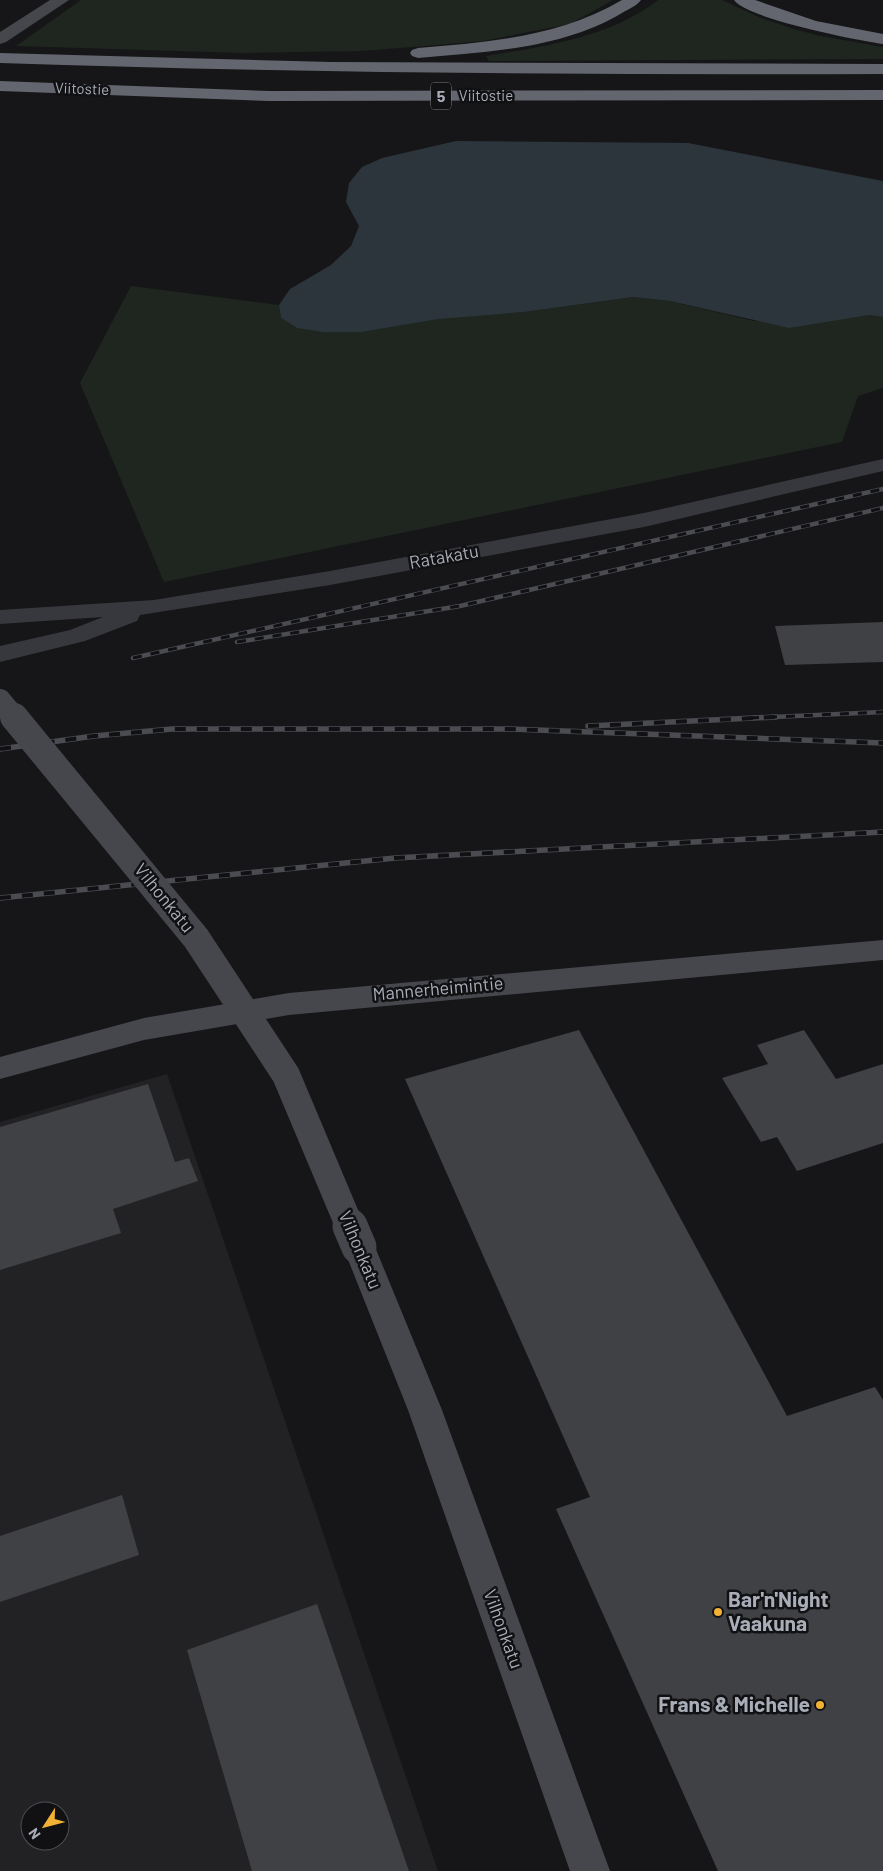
<svg xmlns="http://www.w3.org/2000/svg" width="883" height="1871" font-family="Barlow,sans-serif">
	<style>
		.built { fill: #222225; fill-rule: evenodd }
		.green { fill: #1e261f }
		.water { fill: #2c353c }
		.building { fill: #404145 }
		.lines { fill: none; stroke-linecap: round; stroke-linejoin: round }
		.street { fill: #37383d; fill-rule: evenodd }
		.secondary { fill: #45474d; fill-rule: evenodd }
		.highway { fill: #63666e; fill-rule: evenodd }
		.rail-far1-casing { stroke: #4a4c52; stroke-width: 4.5 }
		.rail-casing { stroke: #4a4c52; stroke-width: 5.5 }
		.rail-far1 { stroke: #111113; stroke-width: 3; stroke-dasharray: 9; stroke-linecap: butt }
		.rail { stroke: #111113; stroke-width: 4; stroke-dasharray: 11; stroke-linecap: butt }
		.secondary-bridge-far2 { stroke: #45474d; stroke-width: 22 }
		.secondary-bridge-far1 { stroke: #45474d; stroke-width: 28 }
		.secondary-bridge { stroke: #45474d; stroke-width: 35 }
		.poi-dot { fill: #f2b134; stroke: #111113; stroke-width: 2 }
		.labels { text-anchor: middle; stroke-width: 5; stroke-linejoin: round; paint-order: stroke }
		.far-street-label { font-size: 15px; fill: #a8adb8; stroke: #111113 }
		.shield { fill: #111113; stroke: #7b7e86; stroke-width: 1 }
		.shield-label { font-size: 16px; font-weight: bold; fill: #a8adb8 }
		.street-label { font-size: 18px; fill: #a8adb8; stroke: #111113 }
		.near-poi-label { font-size: 21px; font-weight: bold; fill: #a8adb8; stroke: #111113; text-anchor: start }
	</style>
	<rect width="100%" height="100%" fill="#161618"/>
	<!-- built -->
	<path class="built" d="M 167,1074 L 438,1871 L 0,1871 L 0,1122 ZM 30,1811 L 60,1811 L 60,1841 L 30,1841 Z"/>
	<!-- green -->
	<path class="green" d="M 81,0 L 613,0 L 570,24 L 483,41 L 425,46 L 361,51 L 242,53 L 16,46 Z
		M 658,0 L 722,0 L 761,18 L 797,30 L 821,36 L 883,47 L 883,59 L 489,61 L 486,56 C 545,46 609,38 658,0 Z
		M 131,286 L 279,305 L 281,318 L 297,328 L 524,312 L 633,297 L 670,301 L 754,321 L 869,315 L 883,317 L 883,388 L 858,396 L 842,442 L 164,582 L 80,383 Z"/>
	<!-- water -->
	<path class="water" d="M 456,141 L 688,143 L 883,181 L 883,317 L 869,315 L 789,328 L 670,301 L 633,297 L 524,312 L 438,319 L 361,332 L 323,332 L 297,328 L 281,318 L 279,305 L 290,289 L 331,265 L 351,246 L 359,226 L 346,202 L 349,183 L 362,167 L 382,158 Z"/>
	<!-- building -->
	<path class="building" d="M 883,622 L 883,662 L 785,665 L 775,626 Z
		M 579,1030 L 787,1416 L 875,1387 L 883,1400 L 883,1871 L 718,1871 L 556,1509 L 590,1497 L 405,1079 Z
		M 804,1030 L 836,1079 L 883,1064 L 883,1143 L 797,1171 L 777,1137 L 761,1142 L 722,1078 L 768,1064 L 757,1045 Z
		M 148,1084 L 175,1162 L 189,1158 L 198,1181 L 113,1209 L 121,1233 L 0,1270 L 0,1127 Z
		M 122,1495 L 139,1555 L 0,1602 L 0,1536 Z
		M 317,1604 L 409,1871 L 252,1871 L 187,1650 Z"/>
	<g class="lines">
		<!-- street -->
		<path class="street" d="M 883,459 L 883,471 L 644,527 L 330,585 L 140,615 L 137,621 L 85,641 L 0,662 L 0,646 L 70,630 L 103,617 L 0,624 L 0,610 L 154,600 L 330,571 L 644,513 Z"/>
		<!-- secondary -->
		<path class="secondary" d="M 50,0 L 69,0 L 6,42 L 0,44 L 0,32 Z
			M 883,940 L 883,960 L 289,1015 L 144,1040 L 0,1079 L 0,1057 L 144,1018 L 289,993 Z
			M 359,1234 L 370,1238 L 375,1247 L 442,1410 L 610,1871 L 570,1871 L 408,1410 L 343,1247 L 348,1238 Z"/>
		<!-- highway -->
		<path class="highway" d="M 622,0 L 641,0 C 637,6 628,9 622,13 C 562,49 486,52 418,58 L 412,56 L 410,53 L 412,50 L 418,48 C 489,42 559,37 622,0 Z
			M 734,0 L 755,0 L 816,21 L 883,34 L 883,44 C 857,40 747,19 734,0 Z
			M 0,53 L 331,62 L 883,64 L 883,74 C 589,75 294,73 0,63 Z
			M 0,81 L 269,91 L 883,90 L 883,100 L 269,101 L 0,91 Z"/>
		<!-- rail-far1 casing -->
		<g class="rail-far1-casing">
			<path id="rail-far1" d="M 237,642 L 460,606 L 883,508
				M 133,658 L 883,489
				M 750,718 L 883,712"/>
		</g>
		<!-- rail casing -->
		<g class="rail-casing">
			<path id="rail" d="M 588,726 L 776,717
				M 0,749 L 94,736 L 172,729 L 510,729 L 883,743
				M 0,898 L 395,858 L 883,832"/>
		</g>
		<!-- rail-far1 -->
		<use href="#rail-far1" class="rail-far1"/>
		<!-- rail -->
		<use href="#rail" class="rail"/>
		<!-- secondary-bridge-far2 -->
		<path class="secondary-bridge-far2" d="M 0,700 L 15,718"/>
		<!-- secondary-bridge-far1 -->
		<path class="secondary-bridge-far1" d="M 14,717 L 196,938 L 286,1075 L 350,1227"/>
		<!-- secondary-bridge -->
		<path class="secondary-bridge" d="M 350,1226 L 359,1247"/>
	</g>
	<!-- markers -->
	<g class="poi-dot">
		<circle cx="718" cy="1612" r="5"/>
		<circle cx="820" cy="1705" r="5"/>
	</g>
	<g class="labels">
		<!-- far-street labels -->
		<g class="far-street-label">
			<text transform="translate(82 89) rotate(2)" y="5">Viitostie</text>
			<text x="486" y="101">Viitostie</text>
		</g>
		<!-- shield labels -->
		<rect class="shield" x="431" y="82.5" width="20" height="27" rx="4"/>
		<g class="shield-label">
			<text x="441" y="102">5</text>
		</g>
		<!-- street labels -->
		<g class="street-label">
			<text transform="translate(444 557) rotate(-10)" y="6">Ratakatu</text>
			<text transform="translate(164 898) rotate(51)" y="6">Vilhonkatu</text>
			<text transform="translate(438 989) rotate(-5)" y="6">Mannerheimintie</text>
			<text transform="translate(360 1250) rotate(67)" y="6">Vilhonkatu</text>
			<text transform="translate(503 1629) rotate(70)" y="6">Vilhonkatu</text>
		</g>
		<!-- near-poi labels -->
		<g class="near-poi-label">
			<text x="728" y="1607">Bar'n'Night<tspan x="728" dy="24">Vaakuna</tspan></text>
			<text x="810" y="1712" text-anchor="end">Frans &amp; Michelle</text>
		</g>
	</g>
	<!-- north arrow -->
	<g transform="translate(45 1826) rotate(234)"><circle r="24" fill="#111113" stroke="#4d4f55"/>
	<path d="M0-4L9 19L0 12L-9 19Z" fill="#f2b134"/>
	<text y="-8" font-size="14" font-weight="bold" text-anchor="middle" fill="#a8adb8">N</text>
	</g>
</svg>
